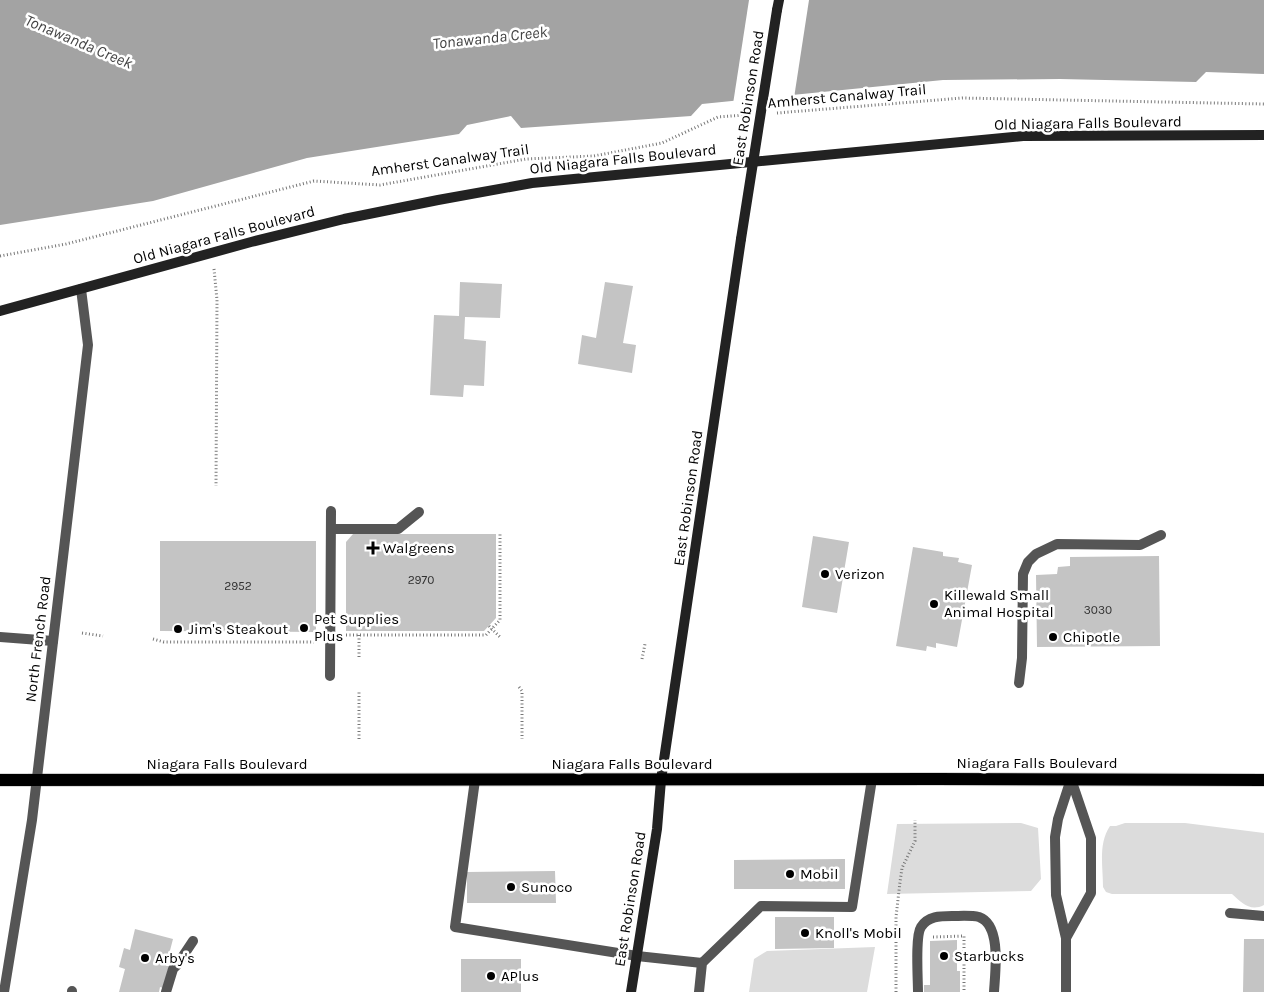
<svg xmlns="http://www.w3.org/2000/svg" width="1264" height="992" font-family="Karla,sans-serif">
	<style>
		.green { fill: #dcdcdc }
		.water { fill: #a3a3a3 }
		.pier { fill: #fff }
		.building { fill: #c4c4c4 }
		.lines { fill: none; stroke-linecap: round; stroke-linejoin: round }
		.primary-casing { stroke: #dbdbdb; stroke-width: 14 }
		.path { stroke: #777; stroke-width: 3; stroke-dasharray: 1 2.5; stroke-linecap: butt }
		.lane { stroke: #555; stroke-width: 10 }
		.street { stroke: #555; stroke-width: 10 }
		.secondary { stroke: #222; stroke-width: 10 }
		.primary { stroke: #000; stroke-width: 12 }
		.secondary-bridge { stroke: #222; stroke-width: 10 }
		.poi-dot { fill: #000; stroke: #fff; stroke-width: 2 }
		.labels { text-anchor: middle; stroke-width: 5; stroke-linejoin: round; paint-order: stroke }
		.number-label { font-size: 12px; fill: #313131 }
		.street-label { font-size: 15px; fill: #000; stroke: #fff }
		.poi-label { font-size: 15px; fill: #000; stroke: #fff; text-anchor: start }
		.water-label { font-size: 16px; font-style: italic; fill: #444; stroke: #fff }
	</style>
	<rect width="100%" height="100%" fill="#fff"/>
	<!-- green -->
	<path class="green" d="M 1021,823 L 1038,828 L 1041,879 L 1031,891 L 887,894 L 897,824 Z
		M 1125,823 L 1185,823 L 1264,833 L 1264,905 C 1250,912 1242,903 1232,894 L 1112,894 L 1106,892 L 1103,887 C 1103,866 1098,844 1110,826 L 1116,826 Z
		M 875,947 L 867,992 L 749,992 L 754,959 L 767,951 Z"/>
	<!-- water -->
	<path class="water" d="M 0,0 L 1264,0 L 1264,74 L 1206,72 L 1196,82 L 1060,79 L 943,80 L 702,104 L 691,116 L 521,128 L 511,116 L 467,125 L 459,134 L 307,158 L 153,201 L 0,225 Z"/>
	<!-- pier -->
	<path class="pier" d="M 749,0 L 809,0 L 794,98 L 733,104 Z"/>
	<!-- building -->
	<path class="building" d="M 460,282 L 502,284 L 500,318 L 465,317 L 464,339 L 486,341 L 484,386 L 464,385 L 463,397 L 430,395 L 434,315 L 459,316 Z
		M 605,282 L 633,286 L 623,343 L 636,345 L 632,373 L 578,364 L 582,335 L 596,338 Z
		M 353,534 L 496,534 L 496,618 L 484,631 L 346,631 L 346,542 Z
		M 813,536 L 849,542 L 837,613 L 802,607 Z
		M 160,541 L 316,541 L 316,632 L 160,631 Z
		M 913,547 L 943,552 L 943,556 L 959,558 L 958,562 L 972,565 L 957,647 L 936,643 L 936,648 L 927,646 L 926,651 L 896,646 Z
		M 1159,556 L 1160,646 L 1037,647 L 1036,575 L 1057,574 L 1058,567 L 1070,566 L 1070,557 Z
		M 845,859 L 845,889 L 734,889 L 734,860 Z
		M 555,871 L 556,903 L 467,903 L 467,872 Z
		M 775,917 L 834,917 L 834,948 L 775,949 Z
		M 135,929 L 173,939 L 166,966 L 169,966 L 163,988 L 160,987 L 159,992 L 119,992 L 125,969 L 119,967 L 124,948 L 130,950 Z
		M 1244,939 L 1264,939 L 1264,992 L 1243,992 Z
		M 957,940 L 957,971 L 960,971 L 960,992 L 924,992 L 924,985 L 930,985 L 930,941 Z
		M 461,959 L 521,959 L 521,992 L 461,992 Z"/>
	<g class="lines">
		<!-- primary casing -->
		<g class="primary-casing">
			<path id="primary" d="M 0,780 L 935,779 L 1264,780"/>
		</g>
		<!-- path -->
		<path class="path" d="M 777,113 L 962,98 L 1264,104
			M 0,256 L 66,244 L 314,181 L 380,185 L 526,159 L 594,156 L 662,143 L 718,117 L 746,115
			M 214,269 L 217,300 L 216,486
			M 489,626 L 500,637
			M 82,633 L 103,636
			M 346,635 L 486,635 L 500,620 L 500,534
			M 359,635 L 359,658
			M 153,639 L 164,642 L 314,642
			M 642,659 L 645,644
			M 519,687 L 522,691 L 522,739
			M 359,739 L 359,692
			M 933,937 L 964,936 L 964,992
			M 896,992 L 896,917 L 900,882 L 902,868 L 915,841 L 915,820"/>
		<!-- lane -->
		<path class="lane" d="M 331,529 L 398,529 L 419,512
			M 0,637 L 53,641
			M 330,676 L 331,511
			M 1019,683 L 1022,658 L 1023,574 L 1028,562 L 1036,554 L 1057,544 L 1140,545 L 1161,535
			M 475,780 L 455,927 L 637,956 L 702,963 L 761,906 L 852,907 L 872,779
			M 1230,913 L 1264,916
			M 72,992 L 72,991
			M 166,992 L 173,969 L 177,965 L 193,941
			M 699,992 L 702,963
			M 918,992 C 918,979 915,936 921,927 C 928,916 940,916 952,916 C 960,916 971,915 979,917 C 1002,925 995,973 994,992
			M 1066,992 L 1066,938 L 1056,895 L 1055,837 L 1058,819 L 1071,779 L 1091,838 L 1091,893 L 1066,938"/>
		<!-- street -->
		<path class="street" d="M 4,992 L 32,820 L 88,345 L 81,289"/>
		<!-- secondary -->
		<path class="secondary" d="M 777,10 L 779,0
			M 0,311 L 251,242 L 344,219 L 438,200 L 532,183 L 1023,136 L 1264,135
			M 631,992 L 657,829 L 661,780 L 741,239"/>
		<!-- primary -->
		<use href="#primary" class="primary"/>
		<!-- secondary-bridge -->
		<path class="secondary-bridge" d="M 741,239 L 777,10"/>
	</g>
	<!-- markers -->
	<g class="poi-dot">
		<path d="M370.5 540.5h5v5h5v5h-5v5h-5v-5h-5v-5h5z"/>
		<circle cx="825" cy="574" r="5"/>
		<circle cx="934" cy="604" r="5"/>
		<circle cx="304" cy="628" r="5"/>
		<circle cx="178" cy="629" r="5"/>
		<circle cx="1053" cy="637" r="5"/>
		<circle cx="790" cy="874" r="5"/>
		<circle cx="511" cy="887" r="5"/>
		<circle cx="805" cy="933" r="5"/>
		<circle cx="944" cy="956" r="5"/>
		<circle cx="145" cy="958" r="5"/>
		<circle cx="491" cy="976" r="5"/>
	</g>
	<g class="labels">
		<!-- number labels -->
		<g class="number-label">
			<text x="421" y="584">2970</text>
			<text x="238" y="590">2952</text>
			<text x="1098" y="614">3030</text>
		</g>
		<!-- street labels -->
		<g class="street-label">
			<text transform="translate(847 96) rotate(-5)" y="5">Amherst Canalway Trail</text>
			<text transform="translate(748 98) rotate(-81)" y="5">East Robinson Road</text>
			<text transform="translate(1088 123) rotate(-1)" y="5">Old Niagara Falls Boulevard</text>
			<text transform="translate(623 159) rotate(-6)" y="5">Old Niagara Falls Boulevard</text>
			<text transform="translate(450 160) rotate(-8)" y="5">Amherst Canalway Trail</text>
			<text transform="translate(224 235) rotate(-15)" y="5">Old Niagara Falls Boulevard</text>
			<text transform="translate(688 498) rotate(-82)" y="5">East Robinson Road</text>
			<text transform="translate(38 639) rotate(-83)" y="5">North French Road</text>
			<text x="1037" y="768">Niagara Falls Boulevard</text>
			<text x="227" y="769">Niagara Falls Boulevard</text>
			<text x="632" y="769">Niagara Falls Boulevard</text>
			<text transform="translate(630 899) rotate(-81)" y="5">East Robinson Road</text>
		</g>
		<!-- poi labels -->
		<g class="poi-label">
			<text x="383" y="553">Walgreens</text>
			<text x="835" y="579">Verizon</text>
			<text x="944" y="600">Killewald Small<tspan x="944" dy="17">Animal Hospital</tspan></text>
			<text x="314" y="624">Pet Supplies<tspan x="314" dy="17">Plus</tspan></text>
			<text x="188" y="634">Jim's Steakout</text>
			<text x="1063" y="642">Chipotle</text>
			<text x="800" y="879">Mobil</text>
			<text x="521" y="892">Sunoco</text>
			<text x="815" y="938">Knoll's Mobil</text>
			<text x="954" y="961">Starbucks</text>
			<text x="155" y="963">Arby's</text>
			<text x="501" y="981">APlus</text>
		</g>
		<!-- water labels -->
		<g class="water-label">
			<text transform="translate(490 37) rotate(-6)" y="6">Tonawanda Creek</text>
			<text transform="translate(79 41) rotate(23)" y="6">Tonawanda Creek</text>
		</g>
	</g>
</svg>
